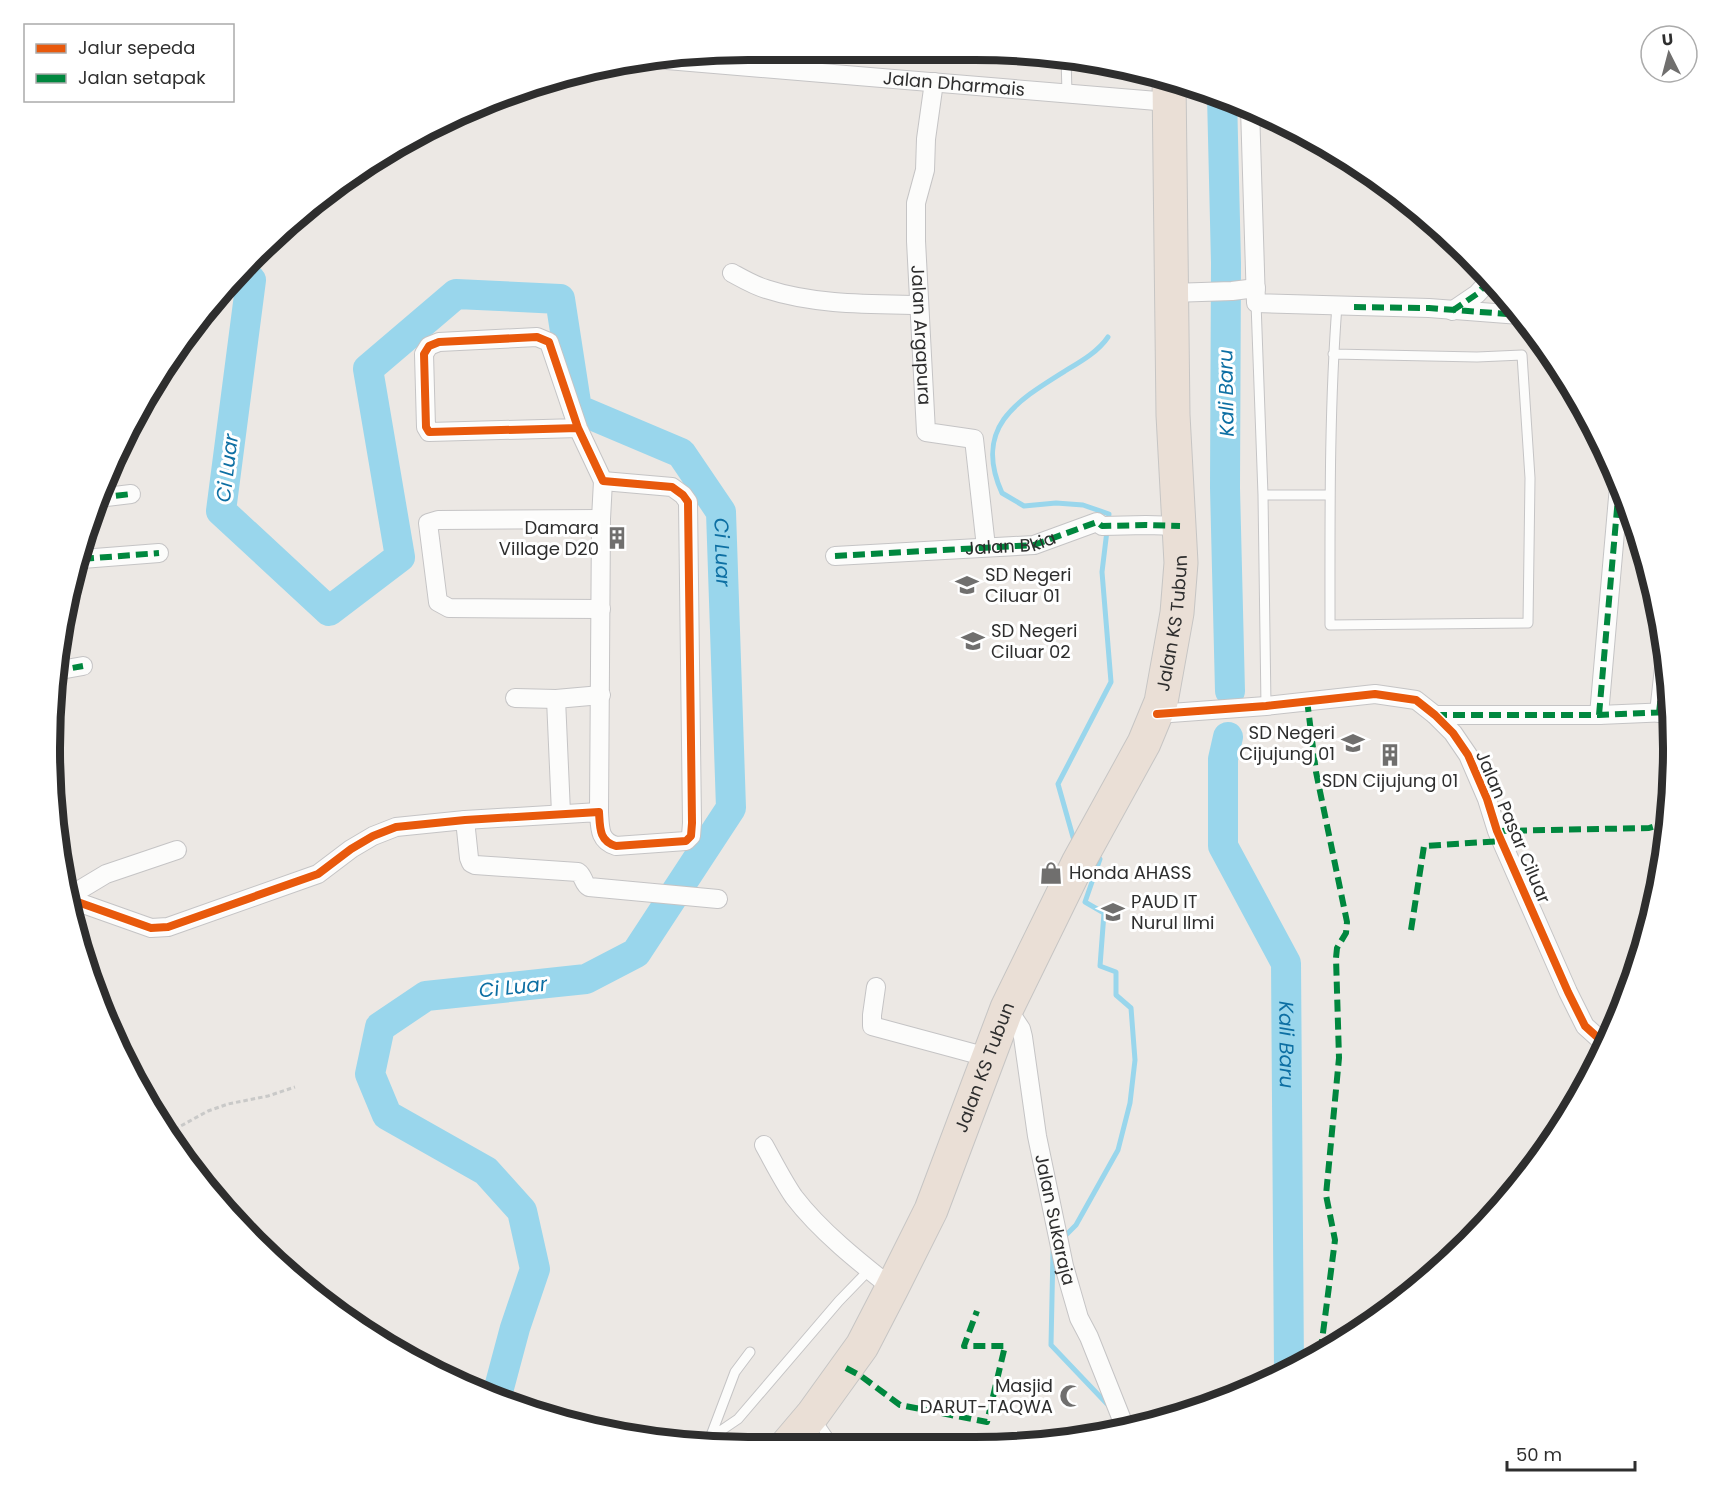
<svg xmlns="http://www.w3.org/2000/svg" width="1723" height="1497" font-family="Poppins,sans-serif">
	<style>
		.lines { fill: none; stroke-linecap: round; stroke-linejoin: round }
		.stream { stroke: #99d6ec; stroke-width: 5 }
		.river { stroke: #99d6ec; stroke-width: 30 }
		.lane-casing { stroke: #c5c4c5; stroke-width: 11 }
		.street-casing { stroke: #c5c4c5; stroke-width: 20 }
		.highway-casing { stroke: #c6c5c4; stroke-width: 35 }
		.path { stroke: #c9c9c8; stroke-width: 3; stroke-dasharray: 4.5 3; stroke-linecap: butt }
		.lane { stroke: #fcfcfb; stroke-width: 9 }
		.street { stroke: #fcfcfb; stroke-width: 18 }
		.highway { stroke: #eadfd6; stroke-width: 33 }
		.quiet { stroke: #00873e; stroke-width: 6; stroke-dasharray: 12 6; stroke-linecap: butt }
		.cycleway-casing { stroke: #fff; stroke-width: 11 }
		.cycleway { stroke: #e8590c; stroke-width: 8 }
		.labels { text-anchor: middle; stroke-width: 6; stroke-linejoin: round; paint-order: stroke }
		.street-label { font-size: 18px; fill: #2e2e2e; stroke: #fff }
		.poi-label { font-size: 18px; fill: #2e2e2e; stroke: #fff; text-anchor: start }
		.water-label { font-size: 20px; font-style: italic; fill: #0d6fa3; stroke: #fff }
		.rim { fill: none; stroke: #2e2e2e; stroke-width: 8 }
	</style>
	<rect width="100%" height="100%" fill="#ece8e4"/>
	<g class="lines">
		<!-- stream -->
		<path class="stream" d="M 1078,841 L 1073,837 L 1058,784 L 1111,682 L 1102,572 L 1109,514 L 1083,505 L 1056,503 L 1024,506 L 1002,493 C 973,428 1015,402 1065,371 C 1080,362 1098,352 1108,337
			M 1062,1239 L 1076,1225 L 1118,1150 L 1130,1103 L 1135,1060 L 1131,1008 L 1116,995 L 1116,972 L 1100,966 L 1104,913 L 1085,902 L 1100,859 L 1095,854
			M 1053,1251 L 1051,1345 L 1110,1407"/>
		<!-- river -->
		<g class="river">
			<path d="M 1222,96 L 1226,263 L 1225,488 L 1230,691"/>
			<path id="s1" d="M 240,274 L 251,280 L 221,511 L 329,611 L 400,557 L 368,369 L 456,294 L 560,299 L 577,409 L 681,453 L 721,512 L 731,808 L 636,953 L 586,979 L 426,996 L 380,1027 L 370,1074 L 387,1115 L 486,1171 L 522,1211 L 535,1269 L 515,1328 L 496,1399"/>
			<path id="s2" d="M 1228,737 L 1223,759 L 1223,846 L 1286,963 L 1289,1370"/>
		</g>
		<!-- lane casing -->
		<g class="lane-casing">
			<path id="lane" d="M 1066,56 L 1067,94
				M 795,70 L 797,50
				M 1256,303 L 1263,495 L 1266,706
				M 1333,354 L 1477,357 L 1522,355 L 1530,478 L 1528,623 L 1330,625 C 1330,519 1329,412 1337,305
				M 1263,495 L 1330,495
				M 816,1419 L 835,1447
				M 710,1438 L 735,1372 L 750,1352
				M 705,1443 L 710,1438 L 738,1419 L 839,1301 L 869,1270"/>
		</g>
		<!-- street casing -->
		<g class="street-casing">
			<g id="street">
				<path id="s3" d="M 667,60 L 1169,102"/>
				<path id="s4" d="M 934,82 L 926,139 L 925,170 L 916,203 L 916,241 L 926,432 L 974,439 L 986,547"/>
				<path d="M 1250,108 L 1256,303 L 1429,308 L 1520,315"/>
				<path d="M 732,273 C 743,279 755,286 766,289 C 815,305 869,304 919,305"/>
				<path d="M 1171,293 L 1232,291 L 1256,288"/>
				<path d="M 1452,311 L 1477,294 L 1491,279"/>
				<path d="M 98,498 L 131,494"/>
				<path d="M 601,519 L 438,520 L 428,523 L 438,602 L 449,608 L 601,609"/>
				<path id="s5" d="M 835,556 L 1034,545 L 1097,522 L 1102,526 L 1146,525 L 1180,526"/>
				<path d="M 82,559 L 159,553"/>
				<path d="M 55,671 L 83,666"/>
				<path d="M 515,698 L 556,699"/>
				<path d="M 1659,713 L 1666,649"/>
				<path d="M 1157,714 L 1266,706 L 1375,694 L 1416,700 L 1435,715 L 1453,733 L 1468,755 L 1487,799 L 1497,831 L 1568,992 L 1585,1026 L 1606,1045"/>
				<path d="M 1435,715 L 1599,715 L 1669,712"/>
				<path d="M 1599,715 L 1619,486"/>
				<path d="M 599,812 L 601,519 L 603,481"/>
				<path d="M 561,813 L 556,699 L 601,695"/>
				<path d="M 465,820 L 469,858 L 471,863 L 475,865 L 578,872 C 584,876 583,884 589,887 L 718,899"/>
				<path d="M 71,895 L 106,874 L 177,850"/>
				<path d="M 72,900 L 151,928 L 168,927 L 318,874 L 351,849 L 373,836 L 396,827 L 465,820 L 599,812 C 600,828 599,841 616,846 L 686,841 L 691,836 L 692,823 L 688,502 L 683,495 L 672,487 L 603,481 L 578,428 L 549,342 L 537,337 L 439,342 L 429,346 L 424,354 L 426,427 L 429,432 L 578,428"/>
				<path d="M 876,987 L 872,1015 L 872,1026 L 987,1057"/>
				<path id="s6" d="M 1007,1008 L 1021,1029 L 1023,1037 L 1037,1136 L 1064,1266 L 1079,1318 L 1089,1337 L 1124,1425"/>
				<path d="M 764,1145 C 774,1163 783,1181 794,1197 C 820,1231 859,1262 892,1288"/>
			</g>
		</g>
		<!-- highway casing -->
		<g class="highway-casing">
			<g id="highway">
				<path id="s7" d="M 785,1447 L 813,1414 L 862,1346 L 892,1288 L 931,1210 L 1007,1008 L 1078,863 L 1144,743 L 1161,702 L 1177,613 L 1181,563 L 1173,415 L 1169,80"/>
			</g>
		</g>
		<!-- path -->
		<path class="path" d="M 168,1133 L 208,1111 L 228,1104 L 268,1096 L 295,1087"/>
		<!-- lane -->
		<use href="#lane" class="lane"/>
		<!-- street -->
		<use href="#street" class="street"/>
		<!-- highway -->
		<use href="#highway" class="highway"/>
		<!-- quiet -->
		<path class="quiet" d="M 1354,307 L 1429,308 L 1520,315
			M 1452,311 L 1477,294 L 1491,279
			M 98,498 L 131,494
			M 835,556 L 1034,545 L 1097,522 L 1102,526 L 1146,525 L 1180,526
			M 82,559 L 159,553
			M 55,671 L 83,666
			M 1307,700 L 1316,772 L 1347,922 L 1346,933 L 1337,948 L 1336,958 L 1339,1058 L 1326,1195 L 1335,1240 L 1320,1356
			M 1659,713 L 1666,649
			M 1435,715 L 1599,715 L 1669,712
			M 1599,715 L 1619,486
			M 1497,831 L 1649,828 L 1662,824 L 1669,813
			M 1411,930 L 1424,846 L 1501,841
			M 846,1368 L 861,1376 L 900,1405 L 987,1422 L 1005,1346 L 964,1346 L 977,1311"/>
		<!-- cycleway casing -->
		<g class="cycleway-casing">
			<path id="cycleway" d="M 1157,714 L 1266,706 L 1375,694 L 1416,700 L 1435,715 L 1453,733 L 1468,755 L 1487,799 L 1497,831 L 1568,992 L 1585,1026 L 1606,1045
				M 72,900 L 151,928 L 168,927 L 318,874 L 351,849 L 373,836 L 396,827 L 465,820 L 599,812 C 600,828 599,841 616,846 L 686,841 L 691,836 L 692,823 L 688,502 L 683,495 L 672,487 L 603,481 L 578,428 L 549,342 L 537,337 L 439,342 L 429,346 L 424,354 L 426,427 L 429,432 L 578,428"/>
		</g>
		<!-- cycleway -->
		<use href="#cycleway" class="cycleway"/>
	</g>
	<!-- icons -->
	<defs>
		<g id="building-bare" transform="scale(1.8)"><path d="M-4-6H4V6H1V3H-1V6H-4ZM-2.5-4.3h1.7v1.8h-1.7ZM.8-4.3h1.7v1.8H.8ZM-2.5-1h1.7V.8h-1.7ZM.8-1h1.7V.8H.8Z" fill="#706f6e" stroke="#fff" stroke-width="2.5" paint-order="stroke"/></g>
		<g id="school-bare" transform="scale(1.8)"><path d="M0-5L7-2L0 1L-7-2ZM-4 1L0 2.5L4 1V4Q0 6-4 4Z" fill="#706f6e" stroke="#fff" stroke-width="2.5" paint-order="stroke"/></g>
		<g id="shop-bare" transform="scale(1.8)"><path d="M-5-2.5h2.3a2.7 3.5 0 0 1 5.4 0H5L5.5 6h-11ZM-1.5-2.5h3a1.5 2.3 0 0 0-3 0Z" fill="#706f6e" stroke="#fff" stroke-width="2.5" paint-order="stroke"/></g>
		<g id="mosque-bare" transform="scale(1.8)"><path d="M3.5-4.9A6 6 0 1 0 3.5 4.9A5 5 0 1 1 3.5-4.9Z" fill="#706f6e" stroke="#fff" stroke-width="2.5" paint-order="stroke"/></g>
	</defs>
	<g fill-rule="evenodd">
		<use href="#building-bare" x="617" y="538"/>
		<use href="#school-bare" x="967" y="585"/>
		<use href="#school-bare" x="973" y="641"/>
		<use href="#school-bare" x="1353" y="743"/>
		<use href="#building-bare" x="1390" y="755"/>
		<use href="#shop-bare" x="1051" y="873"/>
		<use href="#school-bare" x="1113" y="912"/>
		<use href="#mosque-bare" x="1071" y="1396"/>
	</g>
	<g class="labels">
		<!-- street labels -->
		<g class="street-label">
			<text dy="6" stroke="none"><textPath href="#s3" startOffset="288">Jalan Dharmais</textPath></text>
			<text dy="6" stroke="none"><textPath href="#s4" startOffset="255">Jalan Argapura</textPath></text>
			<text dy="6" stroke="none"><textPath href="#s5" startOffset="176">Jalan Bkia</textPath></text>
			<text dy="6" stroke="none"><textPath href="#s7" startOffset="918">Jalan KS Tubun</textPath></text>
			<text transform="translate(1513 827) rotate(67)" y="6">Jalan Pasar Ciluar</text>
			<text dy="6" stroke="none"><textPath href="#s7" startOffset="432">Jalan KS Tubun</textPath></text>
			<text dy="6" stroke="none"><textPath href="#s6" startOffset="219">Jalan Sukaraja</textPath></text>
		</g>
		<!-- poi labels -->
		<g class="poi-label">
			<text x="599" y="534" text-anchor="end">Damara<tspan x="599" dy="21">Village D20</tspan></text>
			<text x="985" y="581">SD Negeri<tspan x="985" dy="21">Ciluar 01</tspan></text>
			<text x="991" y="637">SD Negeri<tspan x="991" dy="21">Ciluar 02</tspan></text>
			<text x="1335" y="739" text-anchor="end">SD Negeri<tspan x="1335" dy="21">Cijujung 01</tspan></text>
			<text x="1390" y="787" text-anchor="middle">SDN Cijujung 01</text>
			<text x="1069" y="879">Honda AHASS</text>
			<text x="1131" y="908">PAUD IT<tspan x="1131" dy="21">Nurul Ilmi</tspan></text>
			<text x="1053" y="1392" text-anchor="end">Masjid<tspan x="1053" dy="21">DARUT-TAQWA</tspan></text>
		</g>
		<!-- water labels -->
		<g class="water-label">
			<text transform="translate(1226 393) rotate(-91)" y="7">Kali Baru</text>
			<text transform="translate(227 468) rotate(-83)" y="7">Ci Luar</text>
			<text dy="7" stroke="none"><textPath href="#s1" startOffset="1228">Ci Luar</textPath></text>
			<text transform="translate(513 987) rotate(-6)" y="7">Ci Luar</text>
			<text dy="7" stroke="none"><textPath href="#s2" startOffset="324">Kali Baru</textPath></text>
		</g>
	</g>
	<!-- crop -->
	<path d="M0 0H1723V1497H0ZM748 60H975A688 688 0 0 1 1663 748V749A688 688 0 0 1 975 1437H748A688 688 0 0 1 60 749V748A688 688 0 0 1 748 60Z" fill="#fff" fill-rule="evenodd"/>
	<path class="rim" d="M748 60H975A688 688 0 0 1 1663 748V749A688 688 0 0 1 975 1437H748A688 688 0 0 1 60 749V748A688 688 0 0 1 748 60Z"/>
	<!-- legend -->
	<rect x="24" y="24" width="210" height="78" fill="#ffffff" stroke="#ababab" stroke-width="1.5"/>
	<rect x="36" y="44" width="30" height="9" fill="#e8590c" stroke="#ababab" stroke-width="1.5"/>
	<text x="78" y="54" font-size="18" fill="#2e2e2e">Jalur sepeda</text>
	<rect x="36" y="74" width="30" height="9" fill="#00873e" stroke="#ababab" stroke-width="1.5"/>
	<text x="78" y="84" font-size="18" fill="#2e2e2e">Jalan setapak</text>
	<!-- north arrow -->
	<g transform="translate(1669 54) rotate(354)"><circle r="28" fill="#ffffff" stroke="#ababab" stroke-width="1.5"/>
	<path d="M0-4.5L10 22L0 15L-10 22Z" fill="#706f6e"/>
	<text y="-9" font-size="16" font-weight="bold" text-anchor="middle" fill="#2e2e2e">U</text>
	</g>
	<!-- scale -->
	<path d="M1507 1461v9h128v-9" fill="none" stroke="#2e2e2e" stroke-width="3"/>
	<text x="1516" y="1461" font-size="18" fill="#2e2e2e" stroke="#ffffff" stroke-width="4.5" paint-order="stroke">50 m</text>
</svg>
